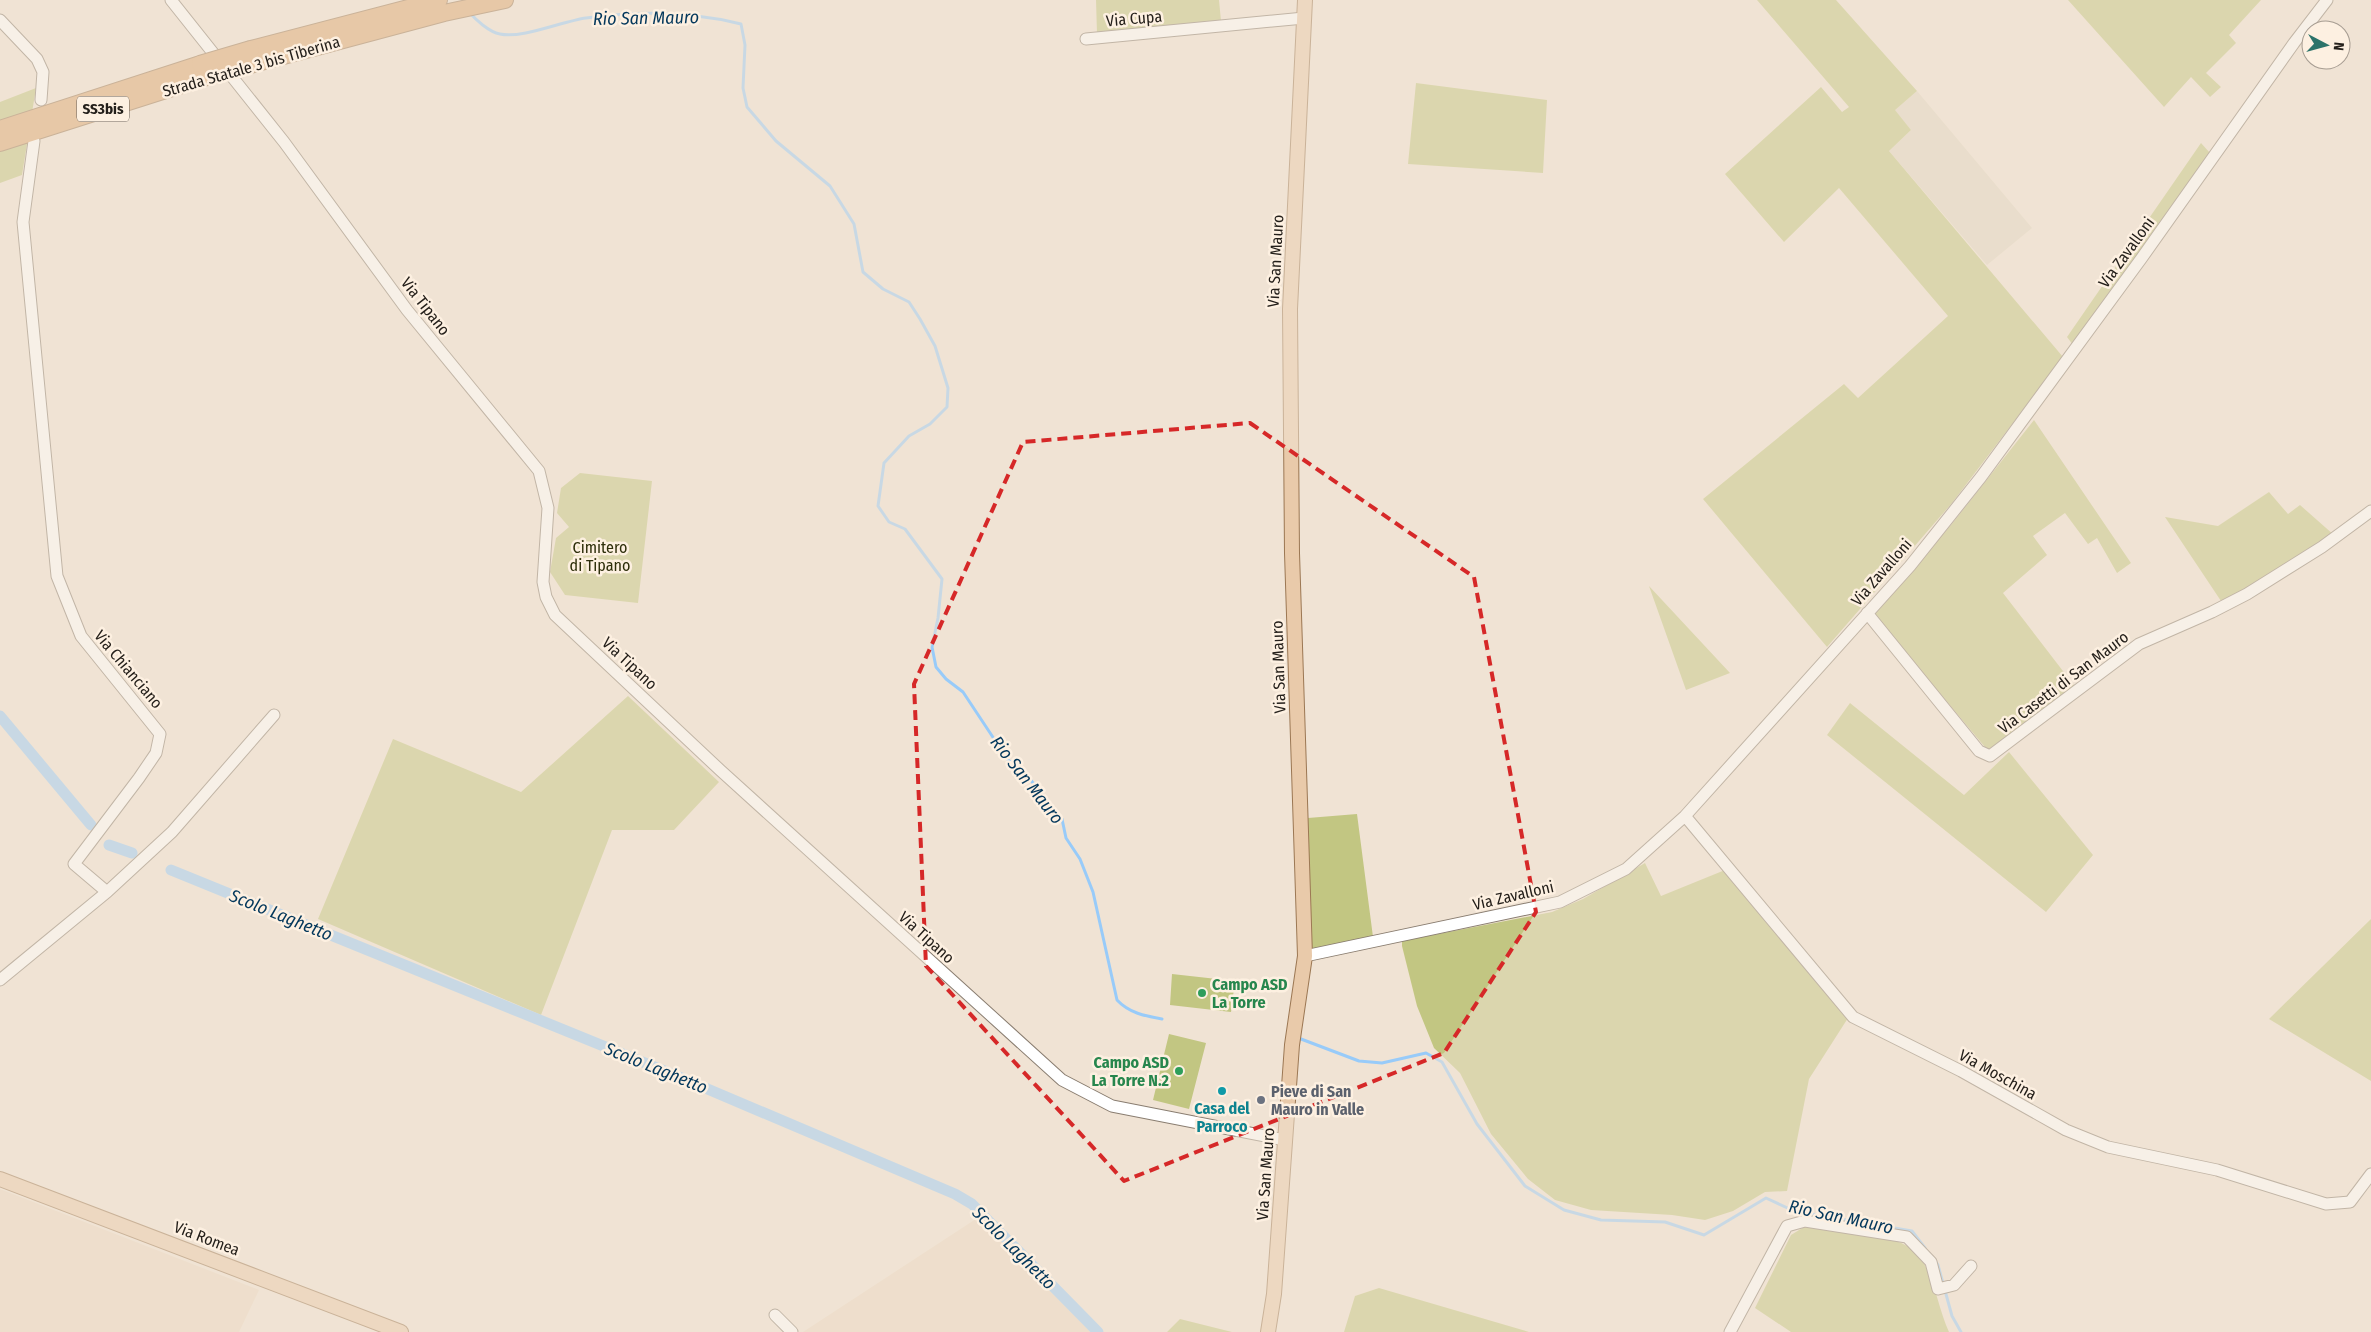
<svg xmlns="http://www.w3.org/2000/svg" width="2371" height="1332" font-family="'Fira Sans Condensed',sans-serif">
	<style>
		.built { fill: #ead8c3 }
		.industrial { fill: #e1d6c3 }
		.green { fill: #c2c682 }
		.lines { fill: none; stroke-linecap: round; stroke-linejoin: round }
		.stream { stroke: #98cbf9; stroke-width: 3 }
		.canal { stroke: #98cbf9; stroke-width: 11 }
		.minor-casing { stroke: #897d70; stroke-width: 13 }
		.major-casing { stroke: #9b7753; stroke-width: 16 }
		.highway-casing { stroke: #9b7753; stroke-width: 18 }
		.minor { stroke: #fff; stroke-width: 11 }
		.major { stroke: #e9caaa; stroke-width: 14 }
		.highway { stroke: #dba671; stroke-width: 16 }
		.highway-bridge-casing { stroke: #9b7753; stroke-width: 18; stroke-linecap: butt }
		.highway-bridge { stroke: #dba671; stroke-width: 16 }
		.marked { fill: none; stroke: #d62828; stroke-width: 4; stroke-dasharray: 10 6; stroke-linejoin: round }
		.leisure-dot { fill: #2e9e5b; stroke: #fdf0e1; stroke-width: 2 }
		.culture-dot { fill: #0f9aa8; stroke: #fdf0e1; stroke-width: 2 }
		.worship-dot { fill: #6b7280; stroke: #fdf0e1; stroke-width: 2 }
		.labels { text-anchor: middle; stroke-width: 5; stroke-linejoin: round; paint-order: stroke }
		.shield { fill: #fdf0e1; stroke: #665e56; stroke-width: 1 }
		.shield-label { font-size: 15px; font-weight: bold; fill: #25201b }
		.street-label { font-size: 16px; fill: #25201b; stroke: #fdf0e1 }
		.park-label { font-size: 16px; fill: #2d2e0a; stroke: #fdf0e1 }
		.leisure-label { font-size: 16px; font-weight: bold; fill: #27864d; stroke: #fdf0e1; text-anchor: start }
		.worship-label { font-size: 16px; font-weight: bold; fill: #5b616d; stroke: #fdf0e1; text-anchor: start }
		.culture-label { font-size: 16px; font-weight: bold; fill: #0d838f; stroke: #fdf0e1 }
		.water-label { font-size: 18px; font-style: italic; fill: #03375b; stroke: #fdf0e1 }
	</style>
	<rect width="100%" height="100%" fill="#f0e3d4"/>
	<!-- built -->
	<path class="built" d="M 0,1189 L 259,1290 L 239,1332 L 0,1332 Z
		M 982,1215 L 1096,1332 L 803,1332 Z"/>
	<!-- industrial -->
	<path class="industrial" d="M 1917,91 L 2032,228 L 1987,265 L 1889,151 L 1911,130 L 1894,110 Z"/>
	<!-- green -->
	<path class="green" d="M 1096,0 L 1219,0 L 1221,21 L 1097,34 Z
		M 1757,0 L 1836,0 L 1917,91 L 1895,110 L 1911,130 L 1889,151 L 2063,357 L 1952,503 L 1827,647 L 1703,499 L 1844,384 L 1858,398 L 1948,316 L 1839,188 L 1784,242 L 1725,174 L 1821,87 L 1842,112 L 1849,107 Z
		M 2068,0 L 2261,0 L 2229,35 L 2236,43 L 2206,73 L 2221,87 L 2210,97 L 2191,77 L 2164,107 Z
		M 1416,83 L 1547,100 L 1543,173 L 1408,164 Z
		M 36,88 L 22,175 L 0,183 L 0,102 Z
		M 2201,143 L 2210,153 L 2073,345 L 2067,337 Z
		M 2034,420 L 2131,563 L 2117,573 L 2097,538 L 2088,544 L 2065,513 L 2033,536 L 2047,555 L 2003,593 L 2076,688 L 1990,753 L 1873,614 L 1951,525 Z
		M 580,473 L 652,481 L 638,603 L 565,595 L 550,572 L 556,538 L 569,527 L 557,513 L 561,488 Z
		M 2269,492 L 2288,514 L 2300,505 L 2334,535 L 2223,604 L 2165,517 L 2218,526 Z
		M 1649,586 L 1730,673 L 1686,690 Z
		M 628,696 L 719,782 L 674,830 L 612,830 L 541,1015 L 318,919 L 393,739 L 521,792 Z
		M 1850,703 L 1964,795 L 2009,752 L 2093,855 L 2046,912 L 1827,735 Z
		M 1357,814 L 1373,937 L 1309,950 L 1308,818 Z
		M 1645,863 L 1661,896 L 1725,870 L 1848,1018 L 1809,1079 L 1787,1191 L 1765,1192 L 1733,1211 L 1705,1220 L 1672,1215 L 1591,1210 L 1555,1200 L 1528,1179 L 1491,1134 L 1460,1073 L 1434,1048 L 1417,1006 L 1402,946 L 1402,941 L 1552,912 L 1583,899 Z
		M 2371,919 L 2371,1081 L 2269,1019 Z
		M 1172,974 L 1235,981 L 1231,1012 L 1170,1005 Z
		M 1169,1034 L 1206,1043 L 1189,1109 L 1153,1100 Z
		M 1804,1227 C 1834,1231 1902,1231 1920,1257 C 1935,1279 1938,1308 1949,1332 L 1791,1332 L 1755,1308 L 1791,1235 Z
		M 1379,1288 L 1529,1332 L 1344,1332 L 1355,1296 Z
		M 1180,1319 L 1232,1332 L 1167,1332 Z"/>
	<g class="lines">
		<!-- stream -->
		<path class="stream" d="M 469,12 C 476,20 489,32 500,34 C 522,39 563,21 586,18 C 636,11 691,11 741,24 L 745,45 L 743,88 L 747,107 L 776,141 L 830,186 L 854,224 L 863,272 L 883,289 L 909,302 L 920,319 L 935,346 L 948,388 L 947,407 L 930,424 L 909,436 L 884,463 L 878,506 L 889,522 L 905,529 L 942,579 L 938,618 L 932,647 L 936,667 L 946,679 L 963,692 L 1008,760 L 1025,773 L 1062,819 L 1066,838 L 1080,859 L 1093,892 L 1117,1000 C 1129,1013 1145,1016 1162,1019
			M 1301,1039 L 1359,1061 L 1382,1063 L 1426,1053 L 1442,1062 L 1477,1124 L 1525,1186 L 1564,1210 L 1601,1220 L 1665,1222 L 1704,1235 L 1766,1198 L 1794,1211 L 1912,1231 L 1925,1248
			M 1935,1261 L 1938,1265 L 1952,1316 L 1961,1332"/>
		<!-- canal -->
		<path class="canal" d="M 0,716 L 91,825
			M 109,845 L 132,853
			M 171,870 L 677,1076 L 955,1194 L 972,1204 L 1098,1332"/>
		<!-- minor casing -->
		<g class="minor-casing">
			<path id="minor" d="M 171,0 L 284,142 L 407,310 L 539,471 L 548,508 L 543,582 L 546,597 L 555,615 L 720,770 L 1062,1080 L 1112,1106 L 1285,1140
				M 0,20 L 37,59 L 43,72 L 41,100
				M 1086,39 L 1304,18
				M 34,141 L 23,222 L 57,576 L 81,636 L 160,734 L 156,753 L 139,778 L 74,864 L 107,892
				M 1867,613 L 1979,751 L 1990,756 L 2139,644 L 2212,612 L 2247,594 L 2322,547 L 2371,511
				M 1685,816 L 1853,1017 L 1961,1071 L 2066,1130 L 2108,1147 L 2217,1170 L 2326,1204 L 2350,1202 L 2371,1174
				M 1305,956 L 1560,902 L 1626,869 L 1685,816 L 1910,566 L 1981,477 L 2141,259 L 2294,43 L 2327,0
				M 0,980 L 107,892 L 172,832 L 274,715
				M 775,1315 L 792,1332
				M 1730,1332 L 1787,1226 L 1805,1221 L 1907,1237 L 1931,1262 L 1938,1289 L 1954,1285 L 1971,1266"/>
		</g>
		<!-- major casing -->
		<g class="major-casing">
			<path id="major" d="M 0,1179 L 401,1332
				M 1268,1332 L 1274,1294 L 1292,1045 L 1305,956 L 1292,553 L 1290,309 L 1305,0"/>
		</g>
		<!-- highway casing -->
		<g class="highway-casing">
			<path id="highway" d="M 251,49 L 439,0
				M 257,63 L 444,13 L 505,0
				M 0,129 L 200,64
				M 0,143 L 207,77"/>
		</g>
		<!-- minor -->
		<use href="#minor" class="minor"/>
		<!-- major -->
		<use href="#major" class="major"/>
		<!-- highway -->
		<use href="#highway" class="highway"/>
		<!-- highway-bridge casing -->
		<g class="highway-bridge-casing">
			<path id="highway-bridge" d="M 200,64 L 251,49
				M 207,77 L 257,63"/>
		</g>
		<!-- highway-bridge -->
		<use href="#highway-bridge" class="highway-bridge"/>
	</g>
	<!-- marked area -->
	<path d="M0 0H2371V1332H0ZM 1250,423 L 1474,577 L 1536,912 L 1444,1053 L 1124,1181 L 926,966 L 914,684 L 1023,442 Z" fill="#f0e3d4" fill-opacity=".55" fill-rule="evenodd"/>
	<path class="marked" d="M 1250,423 L 1474,577 L 1536,912 L 1444,1053 L 1124,1181 L 926,966 L 914,684 L 1023,442 Z"/>
	<!-- markers -->
	<g class="leisure-dot">
		<circle cx="1202" cy="993" r="5"/>
		<circle cx="1179" cy="1071" r="5"/>
	</g>
	<circle class="culture-dot" cx="1222" cy="1091" r="5"/>
	<circle class="worship-dot" cx="1261" cy="1100" r="5"/>
	<g class="labels">
		<!-- shield labels -->
		<rect class="shield" x="77" y="96.5" width="52" height="25" rx="4"/>
		<g class="shield-label">
			<text x="103" y="114">SS3bis</text>
		</g>
		<!-- street labels -->
		<g class="street-label">
			<text transform="translate(1134 18) rotate(-5)" y="6">Via Cupa</text>
			<text transform="translate(251 66) rotate(-16)" y="6">Strada Statale 3 bis Tiberina</text>
			<text transform="translate(2126 252) rotate(-54)" y="6">Via Zavalloni</text>
			<text transform="translate(1275 261) rotate(-87)" y="6">Via San Mauro</text>
			<text transform="translate(426 306) rotate(52)" y="6">Via Tipano</text>
			<text transform="translate(1881 572) rotate(-49)" y="6">Via Zavalloni</text>
			<text transform="translate(630 663) rotate(43)" y="6">Via Tipano</text>
			<text transform="translate(1278 667) rotate(-92)" y="6">Via San Mauro</text>
			<text transform="translate(129 669) rotate(50)" y="6">Via Chianciano</text>
			<text transform="translate(2063 682) rotate(-37)" y="6">Via Casetti di San Mauro</text>
			<text transform="translate(1513 895) rotate(-13)" y="6">Via Zavalloni</text>
			<text transform="translate(927 937) rotate(42)" y="6">Via Tipano</text>
			<text transform="translate(1998 1074) rotate(29)" y="6">Via Moschina</text>
			<text transform="translate(1265 1174) rotate(-86)" y="6">Via San Mauro</text>
			<text transform="translate(207 1238) rotate(21)" y="6">Via Romea</text>
		</g>
		<!-- park labels -->
		<g class="park-label">
			<text x="600" y="553">Cimitero<tspan x="600" dy="18">di Tipano</tspan></text>
		</g>
		<!-- leisure labels -->
		<g class="leisure-label">
			<text x="1212" y="990">Campo ASD<tspan x="1212" dy="18">La Torre</tspan></text>
			<text x="1169" y="1068" text-anchor="end">Campo ASD<tspan x="1169" dy="18">La Torre N.2</tspan></text>
		</g>
		<!-- worship labels -->
		<g class="worship-label">
			<text x="1271" y="1097">Pieve di San<tspan x="1271" dy="18">Mauro in Valle</tspan></text>
		</g>
		<!-- culture labels -->
		<g class="culture-label">
			<text x="1222" y="1114">Casa del<tspan x="1222" dy="18">Parroco</tspan></text>
		</g>
		<!-- water labels -->
		<g class="water-label">
			<text transform="translate(646 18) rotate(-1)" y="6">Rio San Mauro</text>
			<text transform="translate(1027 780) rotate(52)" y="6">Rio San Mauro</text>
			<text transform="translate(281 915) rotate(22)" y="6">Scolo Laghetto</text>
			<text transform="translate(656 1068) rotate(22)" y="6">Scolo Laghetto</text>
			<text transform="translate(1841 1217) rotate(12)" y="6">Rio San Mauro</text>
			<text transform="translate(1014 1248) rotate(45)" y="6">Scolo Laghetto</text>
		</g>
	</g>
	<!-- north arrow -->
	<g transform="translate(2326 45) rotate(96)"><circle r="24" fill="#fdf0e1" stroke="#a79d92"/>
	<path d="M0-4L9 19L0 12L-9 19Z" fill="#2c736a"/>
	<text y="-8" font-size="14" font-weight="bold" text-anchor="middle" fill="#25201b">N</text>
	</g>
</svg>
